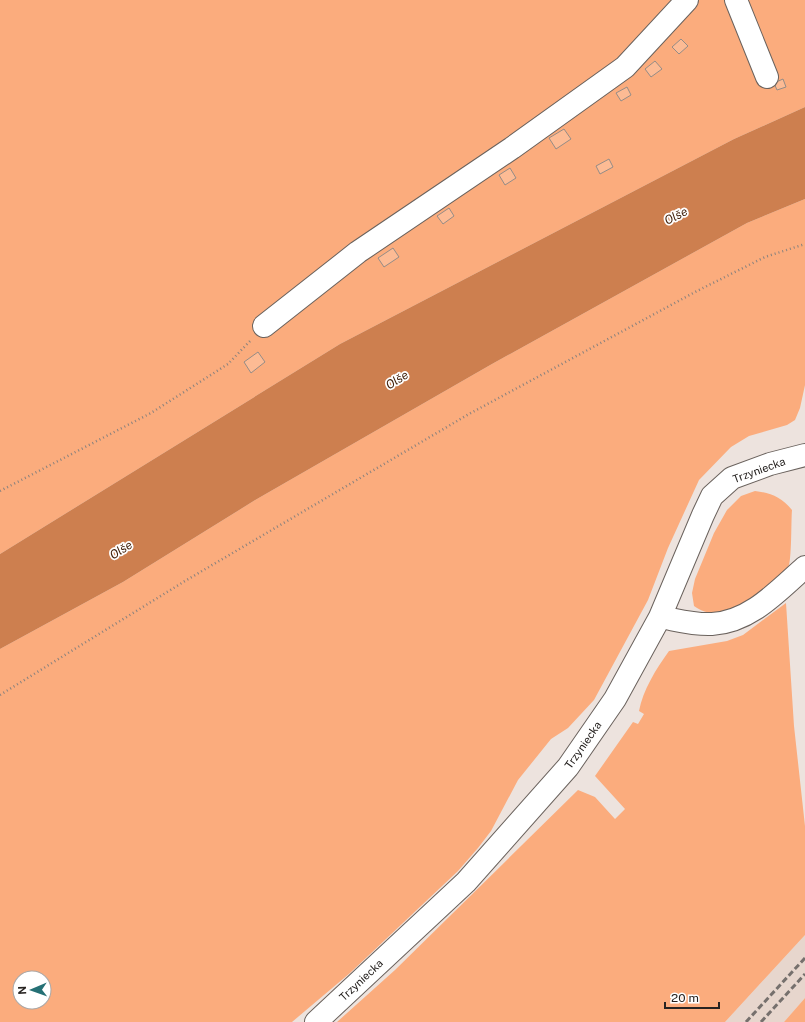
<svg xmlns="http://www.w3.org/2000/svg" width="805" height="1022" font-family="'Public Sans',sans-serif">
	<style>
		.built { fill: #e7d6cd }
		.green { fill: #fbac7d; fill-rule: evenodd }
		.water { fill: #cd7f4f }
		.building { fill: #fdbb94; stroke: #948c87 }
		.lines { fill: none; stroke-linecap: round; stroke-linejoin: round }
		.minor-casing { stroke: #6a625d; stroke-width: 24 }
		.path { stroke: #89827e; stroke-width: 2.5; stroke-dasharray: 1 3; stroke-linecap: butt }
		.minor { stroke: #fff; stroke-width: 22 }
		.rail { stroke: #76706d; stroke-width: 3; stroke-dasharray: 6 3; stroke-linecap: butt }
		.labels { text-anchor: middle; stroke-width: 3.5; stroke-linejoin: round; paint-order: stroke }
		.street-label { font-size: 11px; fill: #272321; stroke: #fff }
		.water-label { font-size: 12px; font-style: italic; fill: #43230e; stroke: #fff }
	</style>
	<rect width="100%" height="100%" fill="#ede3de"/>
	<!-- built -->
	<path class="built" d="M 805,935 L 805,998 L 784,1022 L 725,1022 Z"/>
	<!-- green -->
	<path class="green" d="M 0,0 L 805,0 L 805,107 L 734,139 L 340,344 L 0,554 Z
		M 805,199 L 805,385 L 800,408 L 795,420 L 787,425 L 749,436 L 731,447 L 699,480 L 668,548 L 648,600 L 594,700 L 568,728 L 551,739 L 518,780 L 491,831 L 478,848 L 458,871 L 350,973 L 292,1022 L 0,1022 L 0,649 L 123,582 L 257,499 L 492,364 L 747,223 ZM 20,978 L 44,978 L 44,1002 L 20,1002 Z
		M 755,491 C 771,493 781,497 792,510 C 791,520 792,561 788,568 C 783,577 771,584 763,590 C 742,604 719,624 694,606 L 692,593 L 695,579 L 714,533 L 727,510 L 741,496 Z
		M 786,603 L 794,726 L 805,826 L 805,935 L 725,1022 L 337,1022 L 395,970 L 578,790 L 595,797 L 615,819 L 625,809 L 595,776 L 633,722 L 638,724 L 644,714 L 639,711 C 643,690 656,669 669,651 L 727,641 L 743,635 Z
		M 805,998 L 805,1022 L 784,1022 Z"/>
	<!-- water -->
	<path class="water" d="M 805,107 L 805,199 L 747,223 L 492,364 L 257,499 L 123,582 L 0,649 L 0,554 L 340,344 L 734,139 Z"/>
	<!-- building -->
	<path class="building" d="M 681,39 L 688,46 L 679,54 L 672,47 Z
		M 655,61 L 662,69 L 651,77 L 645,69 Z
		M 783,79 L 786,87 L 777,90 L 774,83 Z
		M 627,87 L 631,95 L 621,101 L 616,93 Z
		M 564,129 L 571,139 L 556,149 L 549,138 Z
		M 609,159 L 613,167 L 600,174 L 596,166 Z
		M 510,168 L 516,178 L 505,185 L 499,175 Z
		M 449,208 L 454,216 L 443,224 L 437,216 Z
		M 393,248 L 399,257 L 384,267 L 378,258 Z
		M 258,352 L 265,362 L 251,373 L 244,362 Z"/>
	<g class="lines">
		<!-- minor casing -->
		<g class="minor-casing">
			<path id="minor" d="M 736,0 L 767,77
				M 264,326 L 358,252 L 512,148 L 625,67 L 687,0
				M 660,617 C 677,620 694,625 712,624 C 750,622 778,591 805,567
				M 316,1022 L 466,882 L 568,767 L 615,699 L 660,617 L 703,515 L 712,496 L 732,478 L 770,464 L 805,455"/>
		</g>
		<!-- path -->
		<path class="path" d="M 0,491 L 151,413 L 228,364 L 251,340
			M 0,695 L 185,581 L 469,414 L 697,291 L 765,257 L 805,244"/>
		<!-- minor -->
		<use href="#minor" class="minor"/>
		<!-- rail -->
		<path class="rail" d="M 746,1022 L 805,958
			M 761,1022 L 805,974"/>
	</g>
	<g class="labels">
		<!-- street labels -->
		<g class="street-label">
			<text transform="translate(759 470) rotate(-20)" y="4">Trzyniecka</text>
			<text transform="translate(583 745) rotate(-55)" y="4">Trzyniecka</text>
			<text transform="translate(361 980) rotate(-43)" y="4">Trzyniecka</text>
		</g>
		<!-- water labels -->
		<g class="water-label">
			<text transform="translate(676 216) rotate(-27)" y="4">Olše</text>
			<text transform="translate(397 380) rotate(-32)" y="4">Olše</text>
			<text transform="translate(121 550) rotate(-32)" y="4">Olše</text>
		</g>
	</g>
	<!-- north arrow -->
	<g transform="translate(32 990) rotate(268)"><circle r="19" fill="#ffffff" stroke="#a9a7a6"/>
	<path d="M0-3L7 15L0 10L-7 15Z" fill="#257075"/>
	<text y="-6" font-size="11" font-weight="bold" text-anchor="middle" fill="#272321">N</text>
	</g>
	<!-- scale -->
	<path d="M665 1002v6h54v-6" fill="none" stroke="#272321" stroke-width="2"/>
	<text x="671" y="1002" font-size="12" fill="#272321" stroke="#ffffff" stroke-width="3" paint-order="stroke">20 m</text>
</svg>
